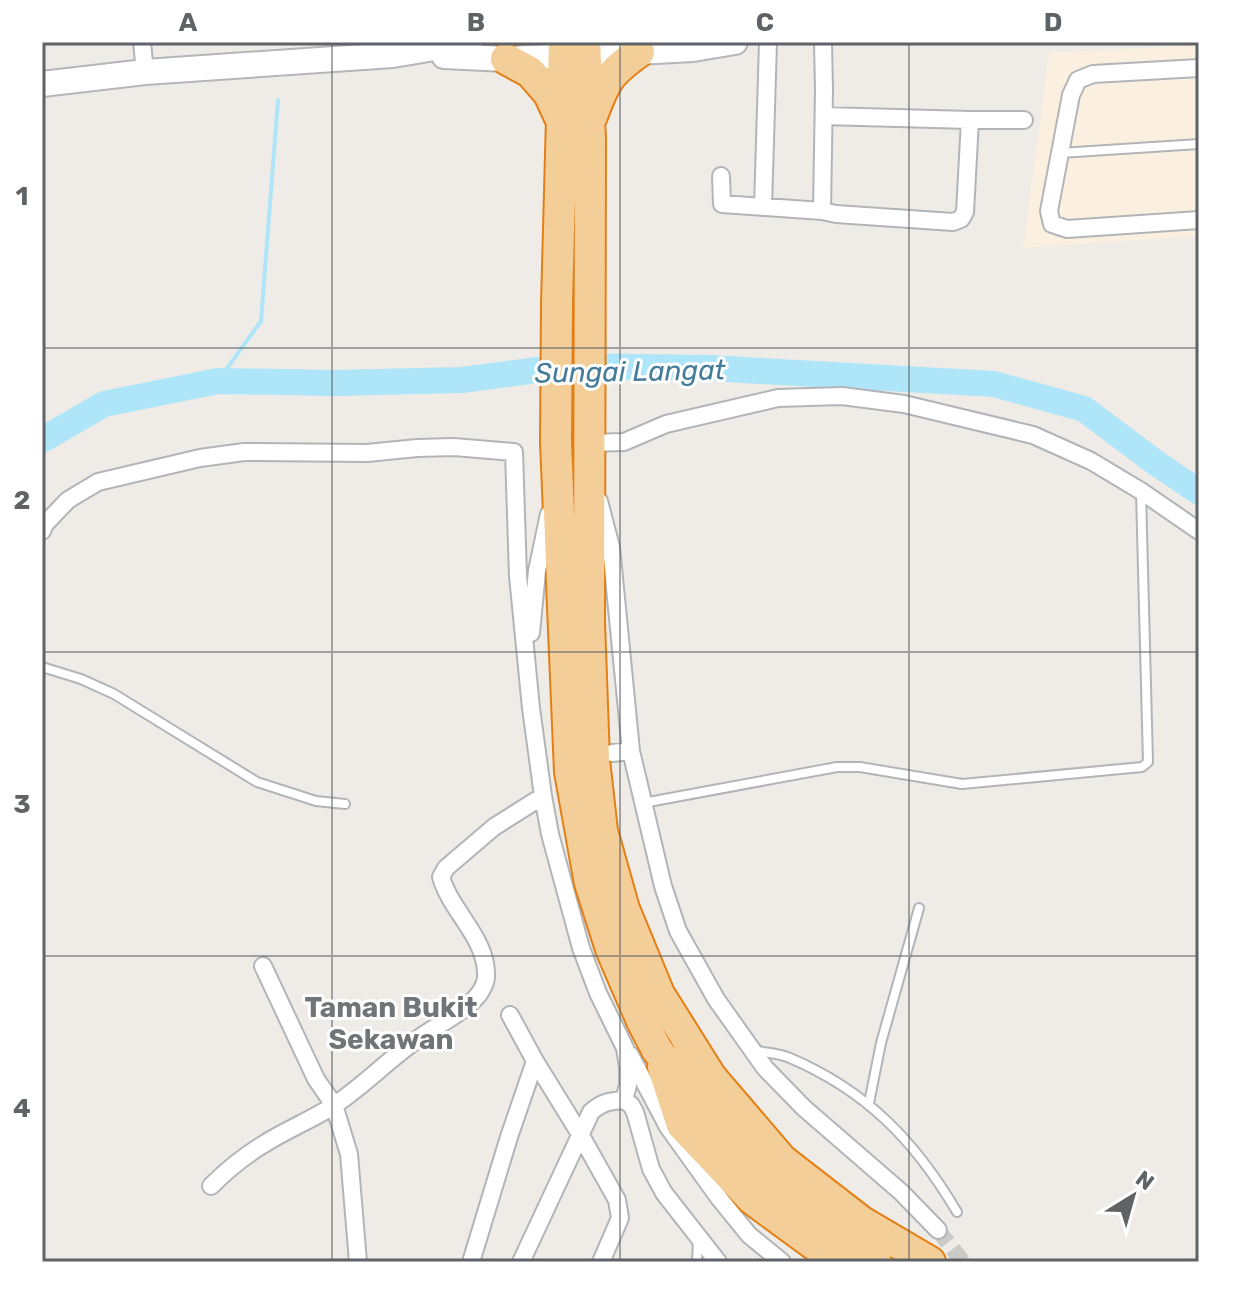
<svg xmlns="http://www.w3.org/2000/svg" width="1241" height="1304" font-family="Rubik,sans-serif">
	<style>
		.commercial { fill: #fbf0e0 }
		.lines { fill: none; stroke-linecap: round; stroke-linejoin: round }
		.stream { stroke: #afe5f8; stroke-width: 4 }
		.river { stroke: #afe5f8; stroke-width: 26 }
		.street-tunnel { stroke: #cbcac7; stroke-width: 16; stroke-dasharray: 16 8; stroke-linecap: butt }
		.lane-casing { stroke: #b2b5b8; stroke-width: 12 }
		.street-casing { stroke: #b2b5b8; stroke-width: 20 }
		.secondary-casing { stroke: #b3b7ba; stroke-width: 28 }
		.highway-casing { stroke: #e37f14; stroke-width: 34 }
		.lane { stroke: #fff; stroke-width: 8 }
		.street { stroke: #fff; stroke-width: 16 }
		.secondary { stroke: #fff; stroke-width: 24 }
		.highway { stroke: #f4ce99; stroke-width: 30 }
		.grid { fill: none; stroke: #5f6366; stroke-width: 2; stroke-opacity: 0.55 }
		.labels { text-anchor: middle; stroke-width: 6; stroke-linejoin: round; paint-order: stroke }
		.water-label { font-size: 28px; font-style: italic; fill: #457c99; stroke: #fff }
		.neighbourhood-label { font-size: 28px; font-weight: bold; fill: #707578; stroke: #fff }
		.neatline { fill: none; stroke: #5f6366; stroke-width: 3 }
		.grid-label { font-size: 26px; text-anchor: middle; font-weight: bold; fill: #5f6366 }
	</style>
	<rect width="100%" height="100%" fill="#efece7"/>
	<!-- commercial -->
	<path class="commercial" d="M 1199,45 L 1199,236 L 1023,248 L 1049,53 Z"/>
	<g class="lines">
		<!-- stream -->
		<path class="stream" d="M 218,381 L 261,321 L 278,100"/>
		<!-- river -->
		<path class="river" d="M 42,440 L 104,404 L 218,381 L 336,383 L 462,380 L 568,366 L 708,368 L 994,384 L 1084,409 L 1156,463 L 1199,492"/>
		<!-- street-tunnel -->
		<path class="street-tunnel" d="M 938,1230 L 963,1262"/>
		<!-- lane casing -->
		<g class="lane-casing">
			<path id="lane" d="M 1060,153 L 1199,144
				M 42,667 L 81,679 L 114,694 L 257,782 L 316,801 L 345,804
				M 643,803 L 837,767 L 860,767 L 962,784 L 1142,767 L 1148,762 L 1141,492
				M 753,1050 C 765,1053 779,1053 790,1058 C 867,1091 915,1141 957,1212
				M 869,1103 L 881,1043 L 919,908
				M 697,1262 L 698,1240"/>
		</g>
		<!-- street casing -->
		<g class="street-casing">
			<path id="street" d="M 142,42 L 145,72
				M 823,42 L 824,90 L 822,211 L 836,214 L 953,222 L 961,219 L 965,212 L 970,120 L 824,116
				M 1199,68 L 1093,74 L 1078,80 L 1071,95 L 1049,211 L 1052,224 L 1067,229 L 1199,220
				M 970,120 L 1024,120
				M 721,176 L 722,204 L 822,211
				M 763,207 L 768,42
				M 589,443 L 624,442 L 666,424 L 778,398 L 842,396 L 904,404 L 1033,435 L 1091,461 L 1141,491 L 1199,531
				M 599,501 L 611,547 L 631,751 L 663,886 L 678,931 L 716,999 L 765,1068 L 804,1108 L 901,1192 L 938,1230
				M 42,531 L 45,524 L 68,500 L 98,482 L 200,458 L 244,452 L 367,453 L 417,448 L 454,447 L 514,452 L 518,576 L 531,708 L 543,796 L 550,834 L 581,948 L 598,993 L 625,1048 L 628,1067 L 628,1085 L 624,1100
				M 531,633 L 537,571 L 549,514
				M 612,753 L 631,751
				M 263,966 L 316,1079 L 334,1105 L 349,1154 L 358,1262
				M 510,1015 L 535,1061 L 580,1134 L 617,1200 L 620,1218 L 601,1262
				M 630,1055 L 668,1127 L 719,1198 L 749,1235 L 782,1262
				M 211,1186 C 227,1170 244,1156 264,1144 C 286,1130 311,1120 333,1106 C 362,1087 387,1061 415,1041 C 436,1025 463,1014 479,994 C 482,990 486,982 486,977 C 488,939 451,912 441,877 L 446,868 L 494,827 L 543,796
				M 471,1262 L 509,1137 L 535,1061
				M 521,1262 L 591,1112 C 602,1102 610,1101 624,1100 L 631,1105 L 635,1112 L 651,1169 L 664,1193 L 718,1262"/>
		</g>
		<!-- secondary casing -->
		<g class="secondary-casing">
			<path id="secondary" d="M 444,56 L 506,59 L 693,49 L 735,42
				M 42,84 L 145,72 L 393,55 L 470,42"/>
		</g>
		<!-- highway casing -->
		<g class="highway-casing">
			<path id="highway" d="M 564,42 L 557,304 L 556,442 L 570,772 L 590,883 L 611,949 L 642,1021 L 657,1050 L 741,1151 L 814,1219 L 876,1262
				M 585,42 L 590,138 L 589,622 L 594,760 L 602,831 L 624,909 L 659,994 L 711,1077 L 782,1160 L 862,1222 L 930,1262
				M 506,59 L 530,72 L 549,94 L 562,122
				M 592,116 C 605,81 608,74 639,52
				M 663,1067 L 682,1125 L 752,1199 L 838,1262"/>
		</g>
		<!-- lane -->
		<use href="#lane" class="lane"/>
		<!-- street -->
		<use href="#street" class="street"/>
		<!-- secondary -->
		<use href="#secondary" class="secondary"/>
		<!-- highway -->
		<use href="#highway" class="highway"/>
	</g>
	<!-- grid -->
	<path class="grid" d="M 332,42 L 332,1262M 620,42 L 620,1262M 909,42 L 909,1262M 42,348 L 1199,348M 42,652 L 1199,652M 42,956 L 1199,956"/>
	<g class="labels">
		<!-- water labels -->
		<g class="water-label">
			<text transform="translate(630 371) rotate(-1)" y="10">Sungai Langat</text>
		</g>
		<!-- neighbourhood labels -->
		<g class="neighbourhood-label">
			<text x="391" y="1017">Taman Bukit<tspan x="391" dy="32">Sekawan</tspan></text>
		</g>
	</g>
	<!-- border -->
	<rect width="1241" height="1304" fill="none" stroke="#ffffff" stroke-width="88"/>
	<!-- north arrow -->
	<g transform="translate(1133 1196) rotate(37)" stroke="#ffffff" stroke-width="6" paint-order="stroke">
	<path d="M0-6L14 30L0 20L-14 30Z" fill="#5f6366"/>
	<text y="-12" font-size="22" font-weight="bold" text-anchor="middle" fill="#5f6366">N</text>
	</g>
	<rect x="44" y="44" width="1153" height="1216" class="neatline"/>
	<g class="grid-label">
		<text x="188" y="31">A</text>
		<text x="476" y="31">B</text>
		<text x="765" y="31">C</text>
		<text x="1053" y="31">D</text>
		<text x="22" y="205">1</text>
		<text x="22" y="509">2</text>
		<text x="22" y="813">3</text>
		<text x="22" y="1117">4</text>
	</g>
</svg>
